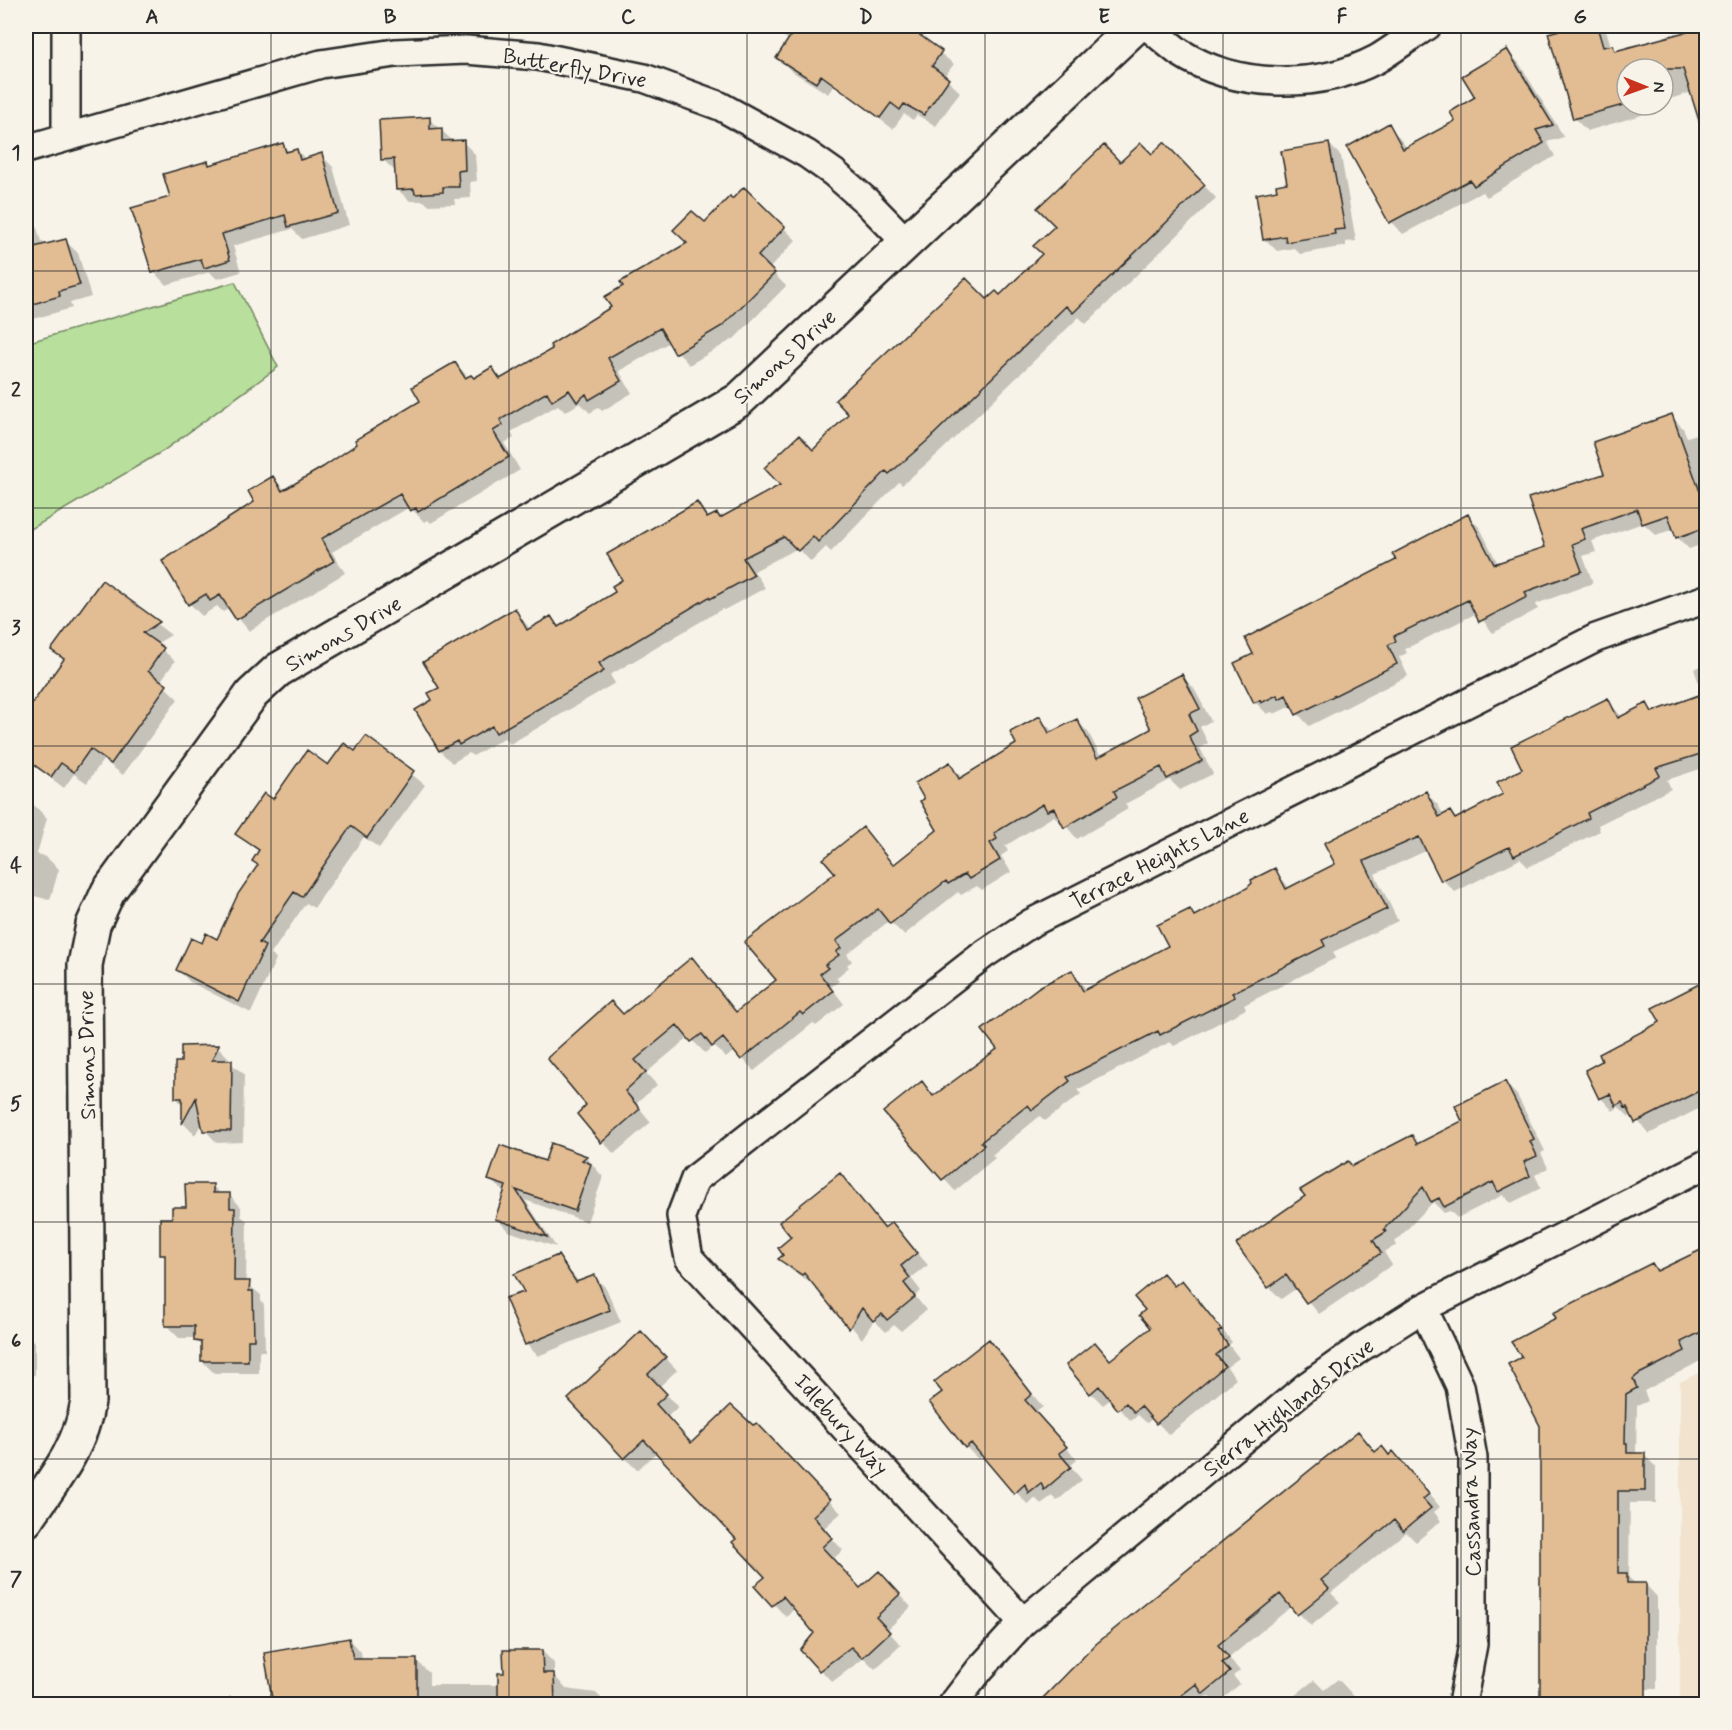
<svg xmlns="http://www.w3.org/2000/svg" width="1732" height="1730" font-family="Mynerve,sans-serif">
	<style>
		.built { fill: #f1e3ce }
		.green { fill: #b8df9b; stroke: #728563; stroke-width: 1.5 }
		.shadow { fill: #0003 }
		.building { fill: #e2bd93; stroke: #2b2b2b; stroke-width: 1.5 }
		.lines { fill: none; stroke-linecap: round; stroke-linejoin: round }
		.minor-casing { stroke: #2b2b2b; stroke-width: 32 }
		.tertiary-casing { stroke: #2b2b2b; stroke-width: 38 }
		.minor { stroke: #f7f3e8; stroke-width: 27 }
		.tertiary { stroke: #f7f3e8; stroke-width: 33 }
		.grid { fill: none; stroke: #2b2b2b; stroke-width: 1.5; stroke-opacity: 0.55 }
		.labels { text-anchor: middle; stroke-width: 4.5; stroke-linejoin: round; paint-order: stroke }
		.street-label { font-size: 22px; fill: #2b2b2b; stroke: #f7f3e8 }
		.neatline { fill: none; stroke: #2b2b2b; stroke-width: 2 }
		.grid-label { font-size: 20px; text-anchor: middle; font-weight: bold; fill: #2b2b2b }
	</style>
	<rect width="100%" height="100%" fill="#f7f3e8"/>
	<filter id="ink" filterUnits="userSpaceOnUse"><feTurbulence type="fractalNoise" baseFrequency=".0167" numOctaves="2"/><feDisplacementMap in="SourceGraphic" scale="12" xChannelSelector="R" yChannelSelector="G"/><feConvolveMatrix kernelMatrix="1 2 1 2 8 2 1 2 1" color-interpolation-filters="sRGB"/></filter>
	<g filter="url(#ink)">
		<!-- built -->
		<path class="built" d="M 1706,1369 L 1706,1704 L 1680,1704 L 1680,1382 Z"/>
		<!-- green -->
		<path class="green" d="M 235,282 L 278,367 L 163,451 L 26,532 L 26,343 Z"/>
		<!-- shadow -->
		<path class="shadow" d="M 767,26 L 905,26 L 954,64 L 944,77 L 960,92 L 936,126 L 917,115 L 913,120 L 904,114 L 893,129 L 834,85 L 828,94 L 790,70 L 778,57 L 789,40 Z
			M 1580,26 L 1599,26 L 1607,33 L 1611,47 L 1618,52 L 1697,30 L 1695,26 L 1706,26 L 1706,88 L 1663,101 L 1663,69 L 1627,69 L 1627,105 L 1651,105 L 1640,108 L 1642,115 L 1587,131 L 1575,119 L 1550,34 Z
			M 1507,51 L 1519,63 L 1564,137 L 1547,142 L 1555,156 L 1487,197 L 1482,192 L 1403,234 L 1391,222 L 1389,125 L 1407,148 L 1457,122 L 1477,98 Z
			M 429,119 L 454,142 L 463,142 L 475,154 L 477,181 L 470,182 L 471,198 L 454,199 L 455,204 L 428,205 L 424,201 L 410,201 L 397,189 L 396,172 L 382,159 Z
			M 1329,144 L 1341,156 L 1356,241 L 1346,242 L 1346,246 L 1300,254 L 1294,248 L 1277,251 L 1265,239 L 1278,192 Z
			M 282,145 L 291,153 L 297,150 L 306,160 L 321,155 L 333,167 L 349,225 L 302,239 L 292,229 L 233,246 L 241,272 L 217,279 L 210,272 L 166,285 L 154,272 L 172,198 L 207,162 L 211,166 Z
			M 1152,156 L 1176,156 L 1216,198 L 1086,324 L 1079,317 L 939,453 L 902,485 L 899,482 L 831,552 L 826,547 L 811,562 L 798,548 L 754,571 L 765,588 L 724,610 L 722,609 L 610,675 L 615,683 L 510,744 L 504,738 L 473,756 L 469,753 L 452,763 L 440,751 L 417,711 L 434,700 L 441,688 L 515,610 L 531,630 L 551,618 L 560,627 L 617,592 L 624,581 L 697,504 L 711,518 L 717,514 L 721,519 L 782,485 L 814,452 L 987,301 L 1000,297 L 1044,255 L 1121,164 Z
			M 744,189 L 796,240 L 769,269 L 786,286 L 735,338 L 689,365 L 670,342 L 619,371 L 632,393 L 602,411 L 598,407 L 590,413 L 580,403 L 565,412 L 558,405 L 511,432 L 514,438 L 504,443 L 520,470 L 431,523 L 428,520 L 424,522 L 410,507 L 332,552 L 345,573 L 249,631 L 230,608 L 223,612 L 217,606 L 202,616 L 190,604 L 273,478 L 285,490 L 324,468 L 422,402 L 455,363 L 469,378 L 474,380 L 492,369 L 503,379 L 554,349 L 613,308 L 689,244 L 705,224 Z
			M 26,217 L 37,228 L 41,241 L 48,245 L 65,241 L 78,253 L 91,297 L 70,303 L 72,308 L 26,321 Z
			M 1671,416 L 1683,428 L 1687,437 L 1706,431 L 1706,543 L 1689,549 L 1677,537 L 1674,529 L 1656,535 L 1643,523 L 1592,541 L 1596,552 L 1583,556 L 1593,583 L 1536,604 L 1538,609 L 1493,633 L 1477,613 L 1405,649 L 1407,653 L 1399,657 L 1408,676 L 1309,726 L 1294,709 L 1289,707 L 1274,714 L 1272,712 L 1267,714 L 1255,702 L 1255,654 L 1468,516 L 1480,528 L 1498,564 L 1547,547 L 1606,475 Z
			M 102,582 L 171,635 L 156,644 L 175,661 L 160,682 L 178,699 L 123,775 L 103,760 L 87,783 L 74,774 L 64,788 L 26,760 L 26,715 L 64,661 L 53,649 Z
			M 1706,664 L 1706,767 L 1667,780 L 1671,789 L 1598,825 L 1600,831 L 1528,867 L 1520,859 L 1455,892 L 1443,880 L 1428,850 L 1375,874 L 1398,921 L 1333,952 L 1336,958 L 1244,1005 L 1246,1009 L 1174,1046 L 1170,1042 L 1077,1090 L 1081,1094 L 1045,1121 L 1040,1116 L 992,1155 L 995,1158 L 955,1191 L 885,1113 L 922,1083 L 935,1097 L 999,1049 L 1072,972 L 1087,990 L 1170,947 L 1190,910 L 1196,916 L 1247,890 L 1275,870 L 1290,889 L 1337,865 L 1426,793 L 1438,805 L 1444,816 L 1450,813 L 1457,820 L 1505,795 L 1524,769 L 1607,700 L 1622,717 L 1647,705 L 1655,713 L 1703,695 L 1694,669 Z
			M 1182,676 L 1194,688 L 1211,721 L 1200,727 L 1208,743 L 1200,748 L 1213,774 L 1180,790 L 1170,780 L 1125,804 L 1128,809 L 1077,839 L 1062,821 L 1060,823 L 1054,816 L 1005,846 L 1008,851 L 1001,856 L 1011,872 L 982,890 L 977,886 L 961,895 L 958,892 L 904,935 L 889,921 L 847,954 L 852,961 L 847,965 L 849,967 L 836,978 L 839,981 L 831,987 L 844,1004 L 816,1026 L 813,1023 L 754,1071 L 735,1050 L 726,1058 L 714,1046 L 705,1053 L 689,1037 L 646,1073 L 657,1085 L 636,1104 L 651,1122 L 614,1154 L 579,1114 L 589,1105 L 623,1015 L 692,959 L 738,1013 L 778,981 L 863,829 L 894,866 L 939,830 L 949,764 L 963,778 L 1018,745 L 1040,718 L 1053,732 L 1076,720 L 1088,732 L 1101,757 L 1153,730 Z
			M 367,738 L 425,785 L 379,848 L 364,837 L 314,908 L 306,903 L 271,954 L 276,959 L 251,1013 L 190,982 L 178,970 L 203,945 L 218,941 L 259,866 L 260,853 L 237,833 L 273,801 L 356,753 Z
			M 26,803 L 35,806 L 47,818 L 37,854 L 46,857 L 59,869 L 50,900 L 26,894 Z
			M 26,925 L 32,932 L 30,965 L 26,965 Z
			M 1706,990 L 1706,1105 L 1649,1134 L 1633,1115 L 1629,1117 L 1619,1107 L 1613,1111 L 1601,1098 L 1587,1071 L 1662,1023 Z
			M 182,1047 L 218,1047 L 230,1059 L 229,1062 L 244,1074 L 243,1142 L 217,1143 L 205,1130 L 203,1121 L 195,1135 L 184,1124 L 183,1105 L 176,1098 L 182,1063 Z
			M 26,1067 L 28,1070 L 30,1117 L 26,1117 Z
			M 1505,1083 L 1517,1095 L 1545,1151 L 1541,1153 L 1548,1168 L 1535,1175 L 1541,1188 L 1511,1203 L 1503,1195 L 1457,1218 L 1450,1211 L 1444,1213 L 1433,1202 L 1395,1242 L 1397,1245 L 1384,1252 L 1392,1265 L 1319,1314 L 1297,1288 L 1281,1299 L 1269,1287 L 1353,1167 L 1412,1136 L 1419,1144 L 1464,1121 Z
			M 552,1145 L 586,1157 L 603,1177 L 587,1222 L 525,1200 L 556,1247 L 508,1231 L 496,1218 L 505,1193 L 490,1180 L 546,1163 Z
			M 840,1175 L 886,1229 L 892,1224 L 928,1265 L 911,1278 L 921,1291 L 915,1296 L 926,1310 L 901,1331 L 894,1325 L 886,1332 L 874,1320 L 862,1339 L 816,1285 L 792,1271 L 780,1259 Z
			M 213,1186 L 221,1195 L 229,1194 L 241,1207 L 241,1216 L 247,1221 L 246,1283 L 261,1295 L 261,1301 L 264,1305 L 265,1351 L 259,1351 L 259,1373 L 214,1373 L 202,1361 L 202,1348 L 195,1338 L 179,1338 L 167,1326 L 166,1259 L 162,1254 L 174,1219 Z
			M 1706,1253 L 1706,1358 L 1644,1391 L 1648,1401 L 1637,1406 L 1636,1455 L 1644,1455 L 1656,1467 L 1656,1503 L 1630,1503 L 1629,1578 L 1636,1584 L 1645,1584 L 1657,1597 L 1657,1689 L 1637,1689 L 1635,1704 L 1541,1704 L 1541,1426 L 1524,1358 L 1652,1265 L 1659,1272 Z
			M 558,1257 L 579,1282 L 594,1276 L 606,1288 L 621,1322 L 538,1356 L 526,1344 L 526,1293 Z
			M 1163,1275 L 1175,1287 L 1182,1282 L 1194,1294 L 1232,1342 L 1229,1345 L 1239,1358 L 1227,1367 L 1236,1379 L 1169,1435 L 1153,1418 L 1147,1423 L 1138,1415 L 1131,1421 L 1111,1399 L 1103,1405 L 1091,1393 L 1111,1362 L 1152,1329 L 1147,1310 Z
			M 26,1333 L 35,1342 L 35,1375 L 26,1376 Z
			M 989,1341 L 1043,1407 L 1036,1412 L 1077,1460 L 1070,1466 L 1082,1480 L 1057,1501 L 1052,1496 L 1041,1504 L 1035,1498 L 1028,1505 L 983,1455 L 978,1459 L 966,1447 L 944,1392 Z
			M 653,1345 L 677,1370 L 659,1387 L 678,1407 L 667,1417 L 691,1445 L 752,1426 L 769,1438 L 841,1513 L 823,1529 L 843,1550 L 832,1560 L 861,1590 L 891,1585 L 911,1607 L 887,1630 L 901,1645 L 875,1669 L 864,1658 L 832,1682 L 802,1650 L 816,1633 L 795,1608 L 786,1617 L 757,1586 L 767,1577 L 738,1539 L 657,1452 L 637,1470 L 625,1458 Z
			M 1358,1433 L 1376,1453 L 1390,1456 L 1405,1465 L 1440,1507 L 1434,1512 L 1441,1521 L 1416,1542 L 1406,1532 L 1331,1593 L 1340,1602 L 1311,1626 L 1292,1606 L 1229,1658 L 1240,1671 L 1233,1676 L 1240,1684 L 1217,1704 L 1208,1696 L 1197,1704 L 1046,1704 L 1042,1701 Z
			M 349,1640 L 361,1652 L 362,1661 L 417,1661 L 429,1673 L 429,1685 L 500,1685 L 506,1674 L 542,1651 L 554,1663 L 554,1675 L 566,1689 L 596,1693 L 607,1704 L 274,1704 L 266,1654 Z
			M 1338,1679 L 1361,1704 L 1284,1704 L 1314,1680 L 1324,1690 Z
			M 230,1696 L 240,1704 L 222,1704 Z"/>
		<!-- building -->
		<path class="building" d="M 797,26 L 907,26 L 942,51 L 932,66 L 949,79 L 924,115 L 904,104 L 900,110 L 891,103 L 880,118 L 821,75 L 816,83 L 776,58 Z
			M 1575,26 L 1597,26 L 1603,47 L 1613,45 L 1615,51 L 1707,26 L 1707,123 L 1700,124 L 1683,69 L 1627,69 L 1627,104 L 1573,119 L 1548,33 Z
			M 1507,49 L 1553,125 L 1536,130 L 1544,143 L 1474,186 L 1470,180 L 1389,223 L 1347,147 L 1389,123 L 1403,149 L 1455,121 L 1450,112 L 1475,97 L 1462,76 Z
			M 430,117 L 430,129 L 442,128 L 442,141 L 464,140 L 465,170 L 458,171 L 459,187 L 443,187 L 443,192 L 415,194 L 414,189 L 396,190 L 394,159 L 381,160 L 379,120 Z
			M 1164,142 L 1205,185 L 1073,313 L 1066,306 L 927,441 L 889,474 L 886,471 L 818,542 L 813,536 L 798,551 L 784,537 L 743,558 L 754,575 L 710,599 L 709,597 L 599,663 L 604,671 L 496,733 L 492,726 L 459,745 L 457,741 L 439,751 L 415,710 L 432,700 L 428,693 L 439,688 L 423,662 L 515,608 L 527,630 L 551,616 L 558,627 L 615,592 L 612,586 L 622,580 L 607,554 L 697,502 L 707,518 L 717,513 L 720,518 L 780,485 L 764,468 L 799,435 L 813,450 L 848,414 L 835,400 L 966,278 L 987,299 L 996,291 L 1000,295 L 1042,254 L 1033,246 L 1055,226 L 1037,208 L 1104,145 L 1120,162 L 1141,143 L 1152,154 Z
			M 283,143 L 286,152 L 297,149 L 300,160 L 322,153 L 338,213 L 288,227 L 285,215 L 222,234 L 230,260 L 204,268 L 201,259 L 152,273 L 131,208 L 170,197 L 163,174 L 208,161 L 209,165 Z
			M 1329,143 L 1345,229 L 1334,230 L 1335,234 L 1286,242 L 1285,236 L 1263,240 L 1256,194 L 1277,190 L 1276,185 L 1287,183 L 1281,151 Z
			M 744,187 L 785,227 L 758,256 L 775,273 L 722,326 L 675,354 L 660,328 L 608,358 L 621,381 L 589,400 L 586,394 L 577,402 L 569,390 L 552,401 L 547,392 L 500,420 L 503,425 L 493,431 L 509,457 L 418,512 L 416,508 L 410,511 L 400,494 L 321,539 L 334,561 L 236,620 L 220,595 L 210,601 L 206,594 L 188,605 L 162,561 L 254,502 L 248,491 L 273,476 L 282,491 L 323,467 L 357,444 L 355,440 L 420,401 L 412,387 L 455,362 L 465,378 L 471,375 L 474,378 L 492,367 L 500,379 L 552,349 L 550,345 L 611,307 L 604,297 L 623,286 L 620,282 L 687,243 L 673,230 L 692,211 L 705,222 L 730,196 L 732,199 Z
			M 66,239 L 80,285 L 59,291 L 60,296 L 26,306 L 26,249 Z
			M 1672,414 L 1707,511 L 1707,527 L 1676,538 L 1668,515 L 1642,524 L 1637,509 L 1581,529 L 1585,539 L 1572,544 L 1582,571 L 1525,592 L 1527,597 L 1479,622 L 1468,600 L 1394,636 L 1396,641 L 1388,645 L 1397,664 L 1296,715 L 1286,695 L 1279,699 L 1277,695 L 1261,703 L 1260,700 L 1254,703 L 1234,663 L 1253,654 L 1245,638 L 1396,560 L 1392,554 L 1468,514 L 1494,564 L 1545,547 L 1528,498 L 1604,474 L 1593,442 Z
			M 102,580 L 160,622 L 143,633 L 164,648 L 148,671 L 167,685 L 111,764 L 90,749 L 74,772 L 61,763 L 51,777 L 26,759 L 26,712 L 64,659 L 51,650 Z
			M 1182,674 L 1200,709 L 1189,714 L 1197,731 L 1189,736 L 1202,761 L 1167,779 L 1161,767 L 1114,791 L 1117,797 L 1064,828 L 1054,808 L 1047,811 L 1043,804 L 994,833 L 997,839 L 990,843 L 1000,860 L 969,879 L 965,874 L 948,884 L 946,881 L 890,924 L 878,909 L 836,941 L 841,948 L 836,952 L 839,955 L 825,965 L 828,968 L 820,974 L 833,991 L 803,1015 L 800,1012 L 741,1060 L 723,1038 L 712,1047 L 702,1034 L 691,1042 L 677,1025 L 635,1060 L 646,1072 L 625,1091 L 640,1109 L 601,1143 L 577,1114 L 586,1105 L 547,1058 L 611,1001 L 623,1014 L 692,957 L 736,1012 L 776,980 L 744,942 L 835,873 L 823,859 L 863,827 L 893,865 L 937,830 L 920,801 L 924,799 L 915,783 L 950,762 L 959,779 L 1016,744 L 1010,732 L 1040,716 L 1049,733 L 1077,719 L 1097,758 L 1151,729 L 1135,698 Z
			M 1707,692 L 1707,752 L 1656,768 L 1660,776 L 1587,813 L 1589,818 L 1514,856 L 1509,847 L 1441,881 L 1419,837 L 1364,861 L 1387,909 L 1322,940 L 1325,946 L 1232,993 L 1235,997 L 1160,1035 L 1158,1031 L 1067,1077 L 1070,1081 L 1032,1110 L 1028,1105 L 981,1142 L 984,1145 L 942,1180 L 883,1112 L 922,1081 L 933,1096 L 997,1049 L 982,1030 L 1039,987 L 1072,970 L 1083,991 L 1168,946 L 1157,925 L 1190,909 L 1194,916 L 1247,888 L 1252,883 L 1251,880 L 1275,868 L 1286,889 L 1335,864 L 1324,843 L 1426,791 L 1439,817 L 1450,811 L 1455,819 L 1503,794 L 1497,782 L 1522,769 L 1511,746 L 1608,698 L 1618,718 L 1647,703 L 1652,712 Z
			M 366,736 L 414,771 L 367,838 L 351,826 L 302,897 L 294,892 L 259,943 L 265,946 L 239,1002 L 176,970 L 191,938 L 202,943 L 206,933 L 217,939 L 238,894 L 258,865 L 252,861 L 259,850 L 235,834 L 264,793 L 273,799 L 307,750 L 328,765 L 344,743 L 355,751 Z
			M 1707,980 L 1707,1087 L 1635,1123 L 1627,1107 L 1625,1108 L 1622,1102 L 1616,1106 L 1610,1094 L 1599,1099 L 1585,1070 L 1602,1061 L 1599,1054 L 1660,1022 L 1652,1008 Z
			M 219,1045 L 212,1060 L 232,1060 L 231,1131 L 203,1131 L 196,1098 L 182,1124 L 182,1098 L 175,1098 L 175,1062 L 181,1062 L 181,1046 Z
			M 1505,1081 L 1534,1139 L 1530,1141 L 1537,1156 L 1524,1162 L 1530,1176 L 1498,1192 L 1493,1182 L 1444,1207 L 1439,1198 L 1431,1202 L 1423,1187 L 1384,1229 L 1386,1232 L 1373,1240 L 1381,1253 L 1306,1303 L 1286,1275 L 1268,1288 L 1236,1244 L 1305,1196 L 1300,1190 L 1348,1161 L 1352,1166 L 1412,1135 L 1417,1144 L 1462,1121 L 1455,1106 Z
			M 551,1143 L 587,1156 L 582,1160 L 591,1164 L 575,1211 L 516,1190 L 547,1237 L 495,1219 L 506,1186 L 488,1180 L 500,1145 L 545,1161 Z
			M 840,1173 L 884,1228 L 892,1222 L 917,1253 L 901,1266 L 910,1278 L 904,1283 L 915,1297 L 887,1320 L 882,1314 L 873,1321 L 862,1308 L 849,1329 L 804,1273 L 802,1275 L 778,1259 L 783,1255 L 778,1248 L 791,1237 L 779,1222 Z
			M 185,1184 L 213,1184 L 213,1193 L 230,1193 L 230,1208 L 235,1208 L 234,1281 L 250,1281 L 249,1291 L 253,1291 L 254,1340 L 248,1340 L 248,1361 L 201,1361 L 201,1342 L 194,1341 L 194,1326 L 165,1326 L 165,1255 L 160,1255 L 160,1218 L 172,1218 L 172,1207 L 186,1207 Z
			M 1707,1247 L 1707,1329 L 1681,1342 L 1685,1351 L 1639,1374 L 1633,1379 L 1637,1388 L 1626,1394 L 1625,1443 L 1627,1443 L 1627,1453 L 1645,1453 L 1645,1491 L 1618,1491 L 1618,1573 L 1627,1573 L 1627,1583 L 1646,1583 L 1646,1704 L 1540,1704 L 1540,1426 L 1508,1364 L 1522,1357 L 1511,1342 L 1556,1318 L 1553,1313 L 1652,1263 L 1657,1271 Z
			M 558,1255 L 576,1282 L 595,1275 L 610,1310 L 525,1345 L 505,1298 L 524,1292 L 514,1274 Z
			M 1163,1273 L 1174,1286 L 1182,1280 L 1222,1330 L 1218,1332 L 1228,1345 L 1216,1355 L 1225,1366 L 1156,1424 L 1141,1406 L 1134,1412 L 1126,1403 L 1118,1410 L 1099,1386 L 1090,1394 L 1066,1365 L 1095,1342 L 1110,1360 L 1150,1328 L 1139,1315 L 1145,1310 L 1134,1297 Z
			M 641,1331 L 666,1357 L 648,1374 L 667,1394 L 656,1404 L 691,1443 L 731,1405 L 753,1425 L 757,1423 L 830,1500 L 813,1516 L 832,1538 L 822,1547 L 860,1588 L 879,1571 L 900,1594 L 876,1617 L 890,1632 L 862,1658 L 851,1647 L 819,1671 L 800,1650 L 814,1633 L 783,1596 L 772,1606 L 754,1586 L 765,1577 L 732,1542 L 736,1539 L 644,1440 L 624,1459 L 568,1399 Z
			M 989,1339 L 1032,1394 L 1025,1400 L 1067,1447 L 1059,1453 L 1071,1467 L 1044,1490 L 1041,1483 L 1028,1493 L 1025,1484 L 1014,1494 L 971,1443 L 965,1448 L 929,1402 L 942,1392 L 934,1382 Z
			M 1358,1431 L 1375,1452 L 1382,1446 L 1389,1455 L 1393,1451 L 1429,1494 L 1423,1499 L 1431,1508 L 1403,1531 L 1394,1520 L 1321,1580 L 1329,1589 L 1297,1615 L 1280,1594 L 1218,1645 L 1229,1658 L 1222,1663 L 1230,1672 L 1203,1694 L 1196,1684 L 1170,1704 L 1037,1704 L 1096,1644 Z
			M 349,1638 L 353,1659 L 417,1659 L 417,1704 L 273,1704 L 264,1653 Z
			M 503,1650 L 542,1650 L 543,1673 L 554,1673 L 555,1704 L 498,1704 L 498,1673 L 504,1673 Z"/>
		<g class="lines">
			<!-- minor casing -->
			<g class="minor-casing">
				<path id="minor" d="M 1147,26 C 1158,34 1168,44 1179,52 C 1236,89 1318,90 1377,59 C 1394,49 1410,36 1427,26
					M 66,137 L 66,26
					M 26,149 L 321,64 L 395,53 L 466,50 L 538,56 L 644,78 L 720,106 L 807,154 L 834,173 L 866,201 L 906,242
					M 1423,1308 L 1460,1386 L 1473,1458 L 1473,1644 L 1462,1704
					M 1023,1622 L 689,1258 L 681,1216 L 695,1179 L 983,955 L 1031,923 L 1596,638 L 1706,599
					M 953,1704 L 980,1669 L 1023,1622 L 1307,1386 L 1360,1348 L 1423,1308 L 1706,1164"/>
			</g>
			<!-- tertiary casing -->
			<g class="tertiary-casing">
				<path id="tertiary" d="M 26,1520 C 52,1482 81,1448 88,1401 L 85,965 L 93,925 L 108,892 L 252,694 L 278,670 L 739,400 L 1136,26"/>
			</g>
			<!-- minor -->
			<use href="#minor" class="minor"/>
			<!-- tertiary -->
			<use href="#tertiary" class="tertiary"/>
		</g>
	</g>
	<!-- grid -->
	<path class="grid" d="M 271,26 L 271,1704M 509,26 L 509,1704M 747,26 L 747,1704M 985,26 L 985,1704M 1223,26 L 1223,1704M 1461,26 L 1461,1704M 26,271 L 1706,271M 26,508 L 1706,508M 26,746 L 1706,746M 26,984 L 1706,984M 26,1222 L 1706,1222M 26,1459 L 1706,1459"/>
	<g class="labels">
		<!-- street labels -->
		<g class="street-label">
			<text transform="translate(575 67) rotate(10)" y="8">Butterfly Drive</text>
			<text transform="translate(784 356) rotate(-42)" y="8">Simons Drive</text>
			<text transform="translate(343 633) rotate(-30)" y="8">Simons Drive</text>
			<text transform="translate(1159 858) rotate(-27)" y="8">Terrace Heights Lane</text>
			<text transform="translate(86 1055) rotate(-91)" y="8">Simons Drive</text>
			<text transform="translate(1288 1407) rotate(-38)" y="8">Sierra Highlands Drive</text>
			<text transform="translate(842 1424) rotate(48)" y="8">Idlebury Way</text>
			<text transform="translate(1470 1502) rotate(-92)" y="8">Cassandra Way</text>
		</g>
	</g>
	<!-- margin -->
	<rect width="1732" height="1730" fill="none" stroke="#f7f3e8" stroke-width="66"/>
	<!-- north arrow -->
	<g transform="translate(1645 87) rotate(91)"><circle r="28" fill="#f7f3e8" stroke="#a5a39c" stroke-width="1.5"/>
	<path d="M0-4.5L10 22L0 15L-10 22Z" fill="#c8321e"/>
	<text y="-9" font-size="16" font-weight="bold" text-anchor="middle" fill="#2b2b2b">N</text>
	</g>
	<rect x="33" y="33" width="1666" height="1664" class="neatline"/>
	<g class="grid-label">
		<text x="152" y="23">A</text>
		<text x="390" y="23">B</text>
		<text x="628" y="23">C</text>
		<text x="866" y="23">D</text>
		<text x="1104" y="23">E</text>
		<text x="1342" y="23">F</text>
		<text x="1580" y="23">G</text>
		<text x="16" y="159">1</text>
		<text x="16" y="396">2</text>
		<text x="16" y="634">3</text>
		<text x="16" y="872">4</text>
		<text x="16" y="1110">5</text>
		<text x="16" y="1347">6</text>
		<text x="16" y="1585">7</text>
	</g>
</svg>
